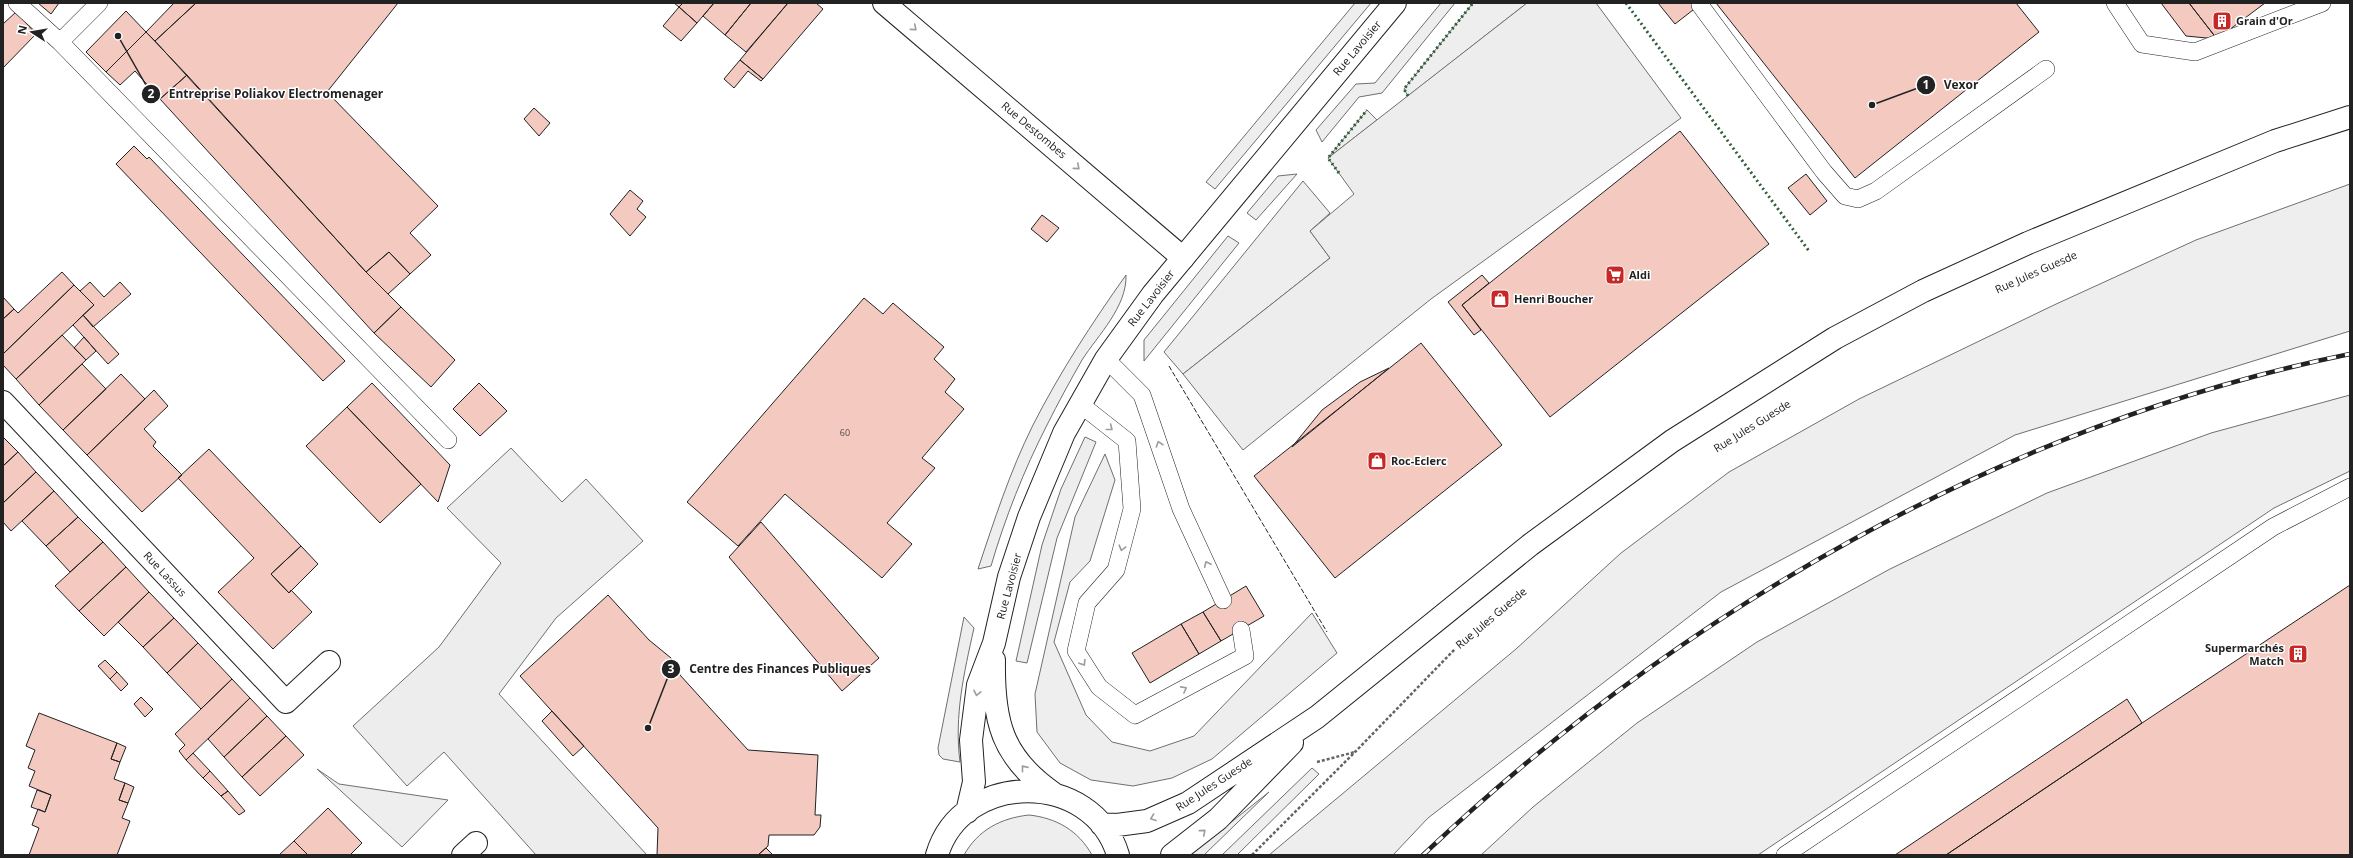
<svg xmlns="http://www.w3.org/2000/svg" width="2353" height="858" font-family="'Open Sans',sans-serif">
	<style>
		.green { fill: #eee; stroke: #6f6f6f }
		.parking { fill: #ededed; stroke: #6f6f6f }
		.building { fill: #f3c9c0; stroke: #222 }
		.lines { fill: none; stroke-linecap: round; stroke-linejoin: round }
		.service-casing { stroke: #222; stroke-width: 18 }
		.minor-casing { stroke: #222; stroke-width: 24 }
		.tertiary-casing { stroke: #222; stroke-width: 24 }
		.path { stroke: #646464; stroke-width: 2.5; stroke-dasharray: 3 2; stroke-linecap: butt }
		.service { stroke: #fff; stroke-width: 17 }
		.minor { stroke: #fff; stroke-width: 22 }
		.tertiary { stroke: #fff; stroke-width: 22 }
		.rail-casing { stroke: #222; stroke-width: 4.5 }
		.rail { stroke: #fff; stroke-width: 3; stroke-dasharray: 9; stroke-linecap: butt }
		.hedge { stroke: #2f5e38; stroke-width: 3; stroke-dasharray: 2 3; stroke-linecap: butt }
		.fence { stroke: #222; stroke-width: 1; stroke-dasharray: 5 2; stroke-linecap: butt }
		.oneway { stroke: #9c9c9c }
		.labels { text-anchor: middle; stroke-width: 3; stroke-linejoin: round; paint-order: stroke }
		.number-label { font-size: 9px; fill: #564c4a }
		.poi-label { font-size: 11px; font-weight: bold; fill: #222; stroke: #fff; text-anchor: start }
		.street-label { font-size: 11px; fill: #222; stroke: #fff }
		.leader { fill: none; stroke: #222; stroke-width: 1.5 }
		.callout-dot { fill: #222; stroke: #fff; stroke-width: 1.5 }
		.mark-label { font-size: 12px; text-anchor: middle; font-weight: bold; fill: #fff }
		.callout-label { font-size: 12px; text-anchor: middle; font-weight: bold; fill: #222; stroke: #fff; stroke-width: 3; stroke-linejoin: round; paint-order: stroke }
	</style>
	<rect width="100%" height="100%" fill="#fff"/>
	<!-- green -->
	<path class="green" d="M 1355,3 L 1371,3 L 1215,189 L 1206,182 Z
		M 1441,3 L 1455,3 L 1382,93 L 1359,97 L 1322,142 L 1316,130 L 1356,84 L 1375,83 Z
		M 1473,3 L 1527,3 L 1408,96 L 1404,89 Z
		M 1367,110 L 1377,120 L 1328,158 Z
		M 1297,174 L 1256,220 L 1247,213 L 1278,176 Z
		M 1303,181 L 1330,213 L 1310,231 L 1330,258 L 1183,374 L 1164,352 Z
		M 2350,184 L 2350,331 L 2015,435 L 1721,592 L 1428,818 L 1393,855 L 1269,855 L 1516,649 L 1621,553 L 1729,472 L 1859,399 L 2054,305 L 2196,240 Z
		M 1228,236 L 1239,243 L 1144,361 L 1144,340 Z
		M 1126,275 C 1127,307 1098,335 1082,360 C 1070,381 1058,403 1047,425 C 1024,470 1005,518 991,566 L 978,569 C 994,521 1010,471 1033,425 C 1060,372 1092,323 1126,275 Z
		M 2350,395 L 2350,471 L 2274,508 L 1758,855 L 1481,855 L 1533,807 L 1637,723 L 1757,642 L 1890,569 L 2047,493 L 2211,433 Z
		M 1085,437 L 1096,442 L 1057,538 L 1027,663 L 1016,661 L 1042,545 L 1061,489 Z
		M 1105,454 L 1115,480 L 1090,561 L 1070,582 L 1054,642 L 1086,715 L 1112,742 L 1150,751 L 1194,736 L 1312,613 L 1337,653 L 1212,759 L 1172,778 L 1133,786 L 1091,780 L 1060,763 L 1037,732 L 1035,694 L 1075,517 Z
		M 964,617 L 974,628 C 964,673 954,716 960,762 L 943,759 L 939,755 L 938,748 Z
		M 1312,768 L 1319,774 L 1237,855 L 1222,855 Z
		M 317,769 L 339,784 L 448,800 L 402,847 Z
		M 1269,792 L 1204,855 L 1190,855 Z
		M 1029,815 C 1056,818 1078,830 1092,855 L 964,855 C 978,830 1001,818 1029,815 Z"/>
	<!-- parking -->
	<path class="parking" d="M 1527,3 L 1596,3 L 1681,118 L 1431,299 L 1243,450 L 1183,374 L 1330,258 L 1310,231 L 1354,194 L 1328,158 Z
		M 511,448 L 562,502 L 586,479 L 643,541 L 556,618 L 499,694 L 647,855 L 536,855 L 444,752 L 407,786 L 353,726 L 439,647 L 501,563 L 447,508 Z"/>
	<!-- building -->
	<path class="building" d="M 38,3 L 59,3 L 51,14 Z
		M 174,3 L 196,3 L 155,41 L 146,32 Z
		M 196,3 L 398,3 L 327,92 L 438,206 L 410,233 L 431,255 L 410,274 L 389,252 L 366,272 L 155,41 Z
		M 674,3 L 683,3 L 679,7 Z
		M 683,3 L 714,3 L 697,23 L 679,7 Z
		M 714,3 L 751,3 L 725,35 L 703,16 Z
		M 751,3 L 788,3 L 746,52 L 725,35 Z
		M 788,3 L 816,3 L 823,9 L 763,79 L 740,60 Z
		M 1658,3 L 1702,3 L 1675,24 Z
		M 1716,3 L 2016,3 L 2039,32 L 1855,178 Z
		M 2161,3 L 2189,3 L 2217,39 L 2186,36 Z
		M 2189,3 L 2265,3 L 2217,39 Z
		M 679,7 L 697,23 L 681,41 L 663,26 Z
		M 126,11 L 146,32 L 106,72 L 86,52 Z
		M 16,12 L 36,34 L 3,68 L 3,24 Z
		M 146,32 L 187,75 L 160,99 L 135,71 L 120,85 L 106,72 Z
		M 740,60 L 763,79 L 761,81 L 748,71 L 734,88 L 724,79 Z
		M 187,75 L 366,272 L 401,307 L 374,333 L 160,99 Z
		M 534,108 L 550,123 L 539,136 L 524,119 Z
		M 1680,131 L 1769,244 L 1550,417 L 1462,305 Z
		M 134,146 L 147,159 L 149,157 L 345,361 L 323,381 L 116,164 Z
		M 1806,174 L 1827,201 L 1810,215 L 1788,188 Z
		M 630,190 L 643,201 L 637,209 L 646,217 L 630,236 L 610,214 Z
		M 1042,215 L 1059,228 L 1047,242 L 1031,229 Z
		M 389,252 L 410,274 L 388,294 L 366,272 Z
		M 62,272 L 74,285 L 3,354 L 3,319 L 14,309 L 18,313 Z
		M 1482,275 L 1489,283 L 1462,305 L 1481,330 L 1474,335 L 1448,302 Z
		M 90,282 L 104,297 L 120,282 L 131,294 L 93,327 L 83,315 L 94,305 L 80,291 Z
		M 74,285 L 94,305 L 16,379 L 3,365 L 3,354 Z
		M 3,297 L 14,309 L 3,319 Z
		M 864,298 L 883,314 L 893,303 L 944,347 L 934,359 L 955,379 L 945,392 L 964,409 L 922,458 L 935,468 L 887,523 L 912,544 L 882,578 L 785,494 L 738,546 L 687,502 Z
		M 401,307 L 455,360 L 431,387 L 374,333 Z
		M 83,315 L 119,354 L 108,364 L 73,325 Z
		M 62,335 L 86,360 L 39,405 L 16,379 Z
		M 84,337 L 96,351 L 86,360 L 74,348 Z
		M 1421,343 L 1502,445 L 1335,578 L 1254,476 Z
		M 82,364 L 106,389 L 63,430 L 39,405 Z
		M 1389,368 L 1292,447 L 1322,410 L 1360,382 Z
		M 121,374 L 145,399 L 87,455 L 63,430 Z
		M 372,383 L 450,465 L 438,502 L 347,407 Z
		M 479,383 L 507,411 L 480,436 L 453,409 Z
		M 154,390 L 168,406 L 144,429 L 156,442 L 153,446 L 182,475 L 142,512 L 87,455 Z
		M 347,407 L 421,484 L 380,523 L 306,446 Z
		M 3,437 L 18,452 L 3,466 Z
		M 209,449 L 301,546 L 271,574 L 289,593 L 291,590 L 312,612 L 273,649 L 218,592 L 254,558 L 178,478 Z
		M 18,452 L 36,472 L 3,503 L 3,466 Z
		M 36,472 L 54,491 L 11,531 L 3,522 L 3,503 Z
		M 54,491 L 78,517 L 46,546 L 22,521 Z
		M 78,517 L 103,542 L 70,572 L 46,546 Z
		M 761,522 L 879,658 L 842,691 L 729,557 Z
		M 103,542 L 126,567 L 79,611 L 55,586 Z
		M 301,546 L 318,564 L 289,593 L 271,574 Z
		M 126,567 L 149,592 L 104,636 L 79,611 Z
		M 2350,585 L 2350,855 L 1946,855 L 2142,723 Z
		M 1246,586 L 1264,616 L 1221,641 L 1203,612 Z
		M 149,592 L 174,618 L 143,647 L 118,622 Z
		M 608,595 L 649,640 L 671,658 L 680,675 L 748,750 L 818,755 L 815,815 L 821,815 L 820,827 L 814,835 L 769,835 L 768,846 L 758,855 L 657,855 L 658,828 L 520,676 Z
		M 1203,612 L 1221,641 L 1199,654 L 1181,624 Z
		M 174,618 L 198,643 L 167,673 L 143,647 Z
		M 1181,624 L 1199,654 L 1150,683 L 1132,653 Z
		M 198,643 L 232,679 L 201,709 L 167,673 Z
		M 105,660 L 117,672 L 110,679 L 98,666 Z
		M 117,672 L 128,684 L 121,691 L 110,679 Z
		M 232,679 L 250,698 L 186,760 L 179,751 L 185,745 L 175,734 Z
		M 141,697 L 153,709 L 145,717 L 134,704 Z
		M 250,698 L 267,716 L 224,757 L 208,739 Z
		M 2127,699 L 2142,723 L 1946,855 L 1895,855 Z
		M 552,711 L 584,746 L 573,756 L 542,721 Z
		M 39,713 L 117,743 L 111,759 L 120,762 L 114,779 L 125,783 L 119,800 L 128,803 L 122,818 L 130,821 L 117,855 L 29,855 L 39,828 L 32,825 L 38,809 L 45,812 L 51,795 L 29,786 L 35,771 L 28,768 L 35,750 L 26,746 Z
		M 267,716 L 286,736 L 242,777 L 224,757 Z
		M 286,736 L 304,755 L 260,796 L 242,777 Z
		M 117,743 L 126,747 L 120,762 L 111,759 Z
		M 193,753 L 210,771 L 203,778 L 186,760 Z
		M 210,771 L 228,791 L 221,796 L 203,778 Z
		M 125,783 L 134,787 L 128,803 L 119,800 Z
		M 37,790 L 51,795 L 45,812 L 31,807 Z
		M 228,791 L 245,811 L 239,815 L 221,796 Z
		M 328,808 L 362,843 L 350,855 L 308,855 L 294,841 Z
		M 294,841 L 308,855 L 279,855 Z
		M 766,848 L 773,855 L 758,855 Z"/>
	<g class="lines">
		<!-- service casing -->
		<g class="service-casing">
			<path id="service" d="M 17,3 L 60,42 L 99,3
				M 2115,3 L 2142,44 L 2195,52 L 2322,3
				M 1700,5 L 1824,172 L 1845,196 L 1858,199 L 1876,191 L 2046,69
				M 60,42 L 448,440
				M 1106,359 L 1142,395 L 1181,509 L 1223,600
				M 1080,404 L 1127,441 L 1132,509 L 1116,570 L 1087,603 L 1076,651 L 1099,687 L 1135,715 L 1245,656 L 1241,630
				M 1785,855 L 2273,527 L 2350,487"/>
		</g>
		<!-- minor casing -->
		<g class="minor-casing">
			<path id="minor" d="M 884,3 L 1183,258
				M 3,402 L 286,702 L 329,662
				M 463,855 L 476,843"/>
		</g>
		<!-- tertiary casing -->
		<g class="tertiary-casing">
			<path id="tertiary" d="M 994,660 C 993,720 1001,757 1053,793
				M 967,812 L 974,782 L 971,740 L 978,685 L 994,643 L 1009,577 L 1029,517 L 1064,433 L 1106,359 L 1153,294 L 1395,3
				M 1101,824 L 1117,825 L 1147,821 L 1188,803 L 1317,717 L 1530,545 L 1672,441 L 1835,338 L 1923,291 L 2028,243 L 2275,141 L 2350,117
				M 937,855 C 962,770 1093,770 1118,855
				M 1172,855 L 1218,819 L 1292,743"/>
		</g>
		<!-- path -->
		<path class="path" d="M 1317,762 L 1355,752
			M 1252,855 L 1356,751 L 1455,649"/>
		<!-- service -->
		<use href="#service" class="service"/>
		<!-- minor -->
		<use href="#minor" class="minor"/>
		<!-- tertiary -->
		<use href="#tertiary" class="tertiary"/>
		<!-- rail casing -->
		<g class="rail-casing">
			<path id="rail" d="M 1423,855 C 1678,613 2004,424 2350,354"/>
		</g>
		<!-- rail -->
		<use href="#rail" class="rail"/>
		<!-- hedge -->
		<path class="hedge" d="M 1626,3 L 1809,251
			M 1408,96 L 1404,89 L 1473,3
			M 1339,173 L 1328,158 L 1367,110"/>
		<!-- fence -->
		<path class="fence" d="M 1169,366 L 1327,632"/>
	</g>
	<!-- one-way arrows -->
	<defs><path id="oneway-chevron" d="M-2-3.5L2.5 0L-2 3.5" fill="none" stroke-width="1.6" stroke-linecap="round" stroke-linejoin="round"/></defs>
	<g class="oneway">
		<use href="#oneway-chevron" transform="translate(914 28) rotate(40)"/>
		<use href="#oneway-chevron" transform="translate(1077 167) rotate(40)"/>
		<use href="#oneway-chevron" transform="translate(1110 428) rotate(38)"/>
		<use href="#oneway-chevron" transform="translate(1159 444) rotate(-109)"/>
		<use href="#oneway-chevron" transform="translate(1122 548) rotate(105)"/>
		<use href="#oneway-chevron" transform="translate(1207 564) rotate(-115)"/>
		<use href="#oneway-chevron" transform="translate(1083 663) rotate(58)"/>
		<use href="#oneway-chevron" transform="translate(1184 689) rotate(-28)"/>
		<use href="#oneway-chevron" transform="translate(977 693) rotate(102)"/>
		<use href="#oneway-chevron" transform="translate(1024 768) rotate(-129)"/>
		<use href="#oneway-chevron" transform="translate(1153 818) rotate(160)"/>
		<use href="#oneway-chevron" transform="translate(1203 832) rotate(-40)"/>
	</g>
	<!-- icons -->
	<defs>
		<g id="building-square" transform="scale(1)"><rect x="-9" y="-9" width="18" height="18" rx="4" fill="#c62828" stroke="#fff"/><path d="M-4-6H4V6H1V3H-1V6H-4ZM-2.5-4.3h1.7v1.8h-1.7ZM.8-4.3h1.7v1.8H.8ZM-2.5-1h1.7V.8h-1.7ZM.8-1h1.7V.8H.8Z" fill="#fff"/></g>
		<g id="supermarket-square" transform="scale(1)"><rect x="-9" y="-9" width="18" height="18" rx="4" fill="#c62828" stroke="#fff"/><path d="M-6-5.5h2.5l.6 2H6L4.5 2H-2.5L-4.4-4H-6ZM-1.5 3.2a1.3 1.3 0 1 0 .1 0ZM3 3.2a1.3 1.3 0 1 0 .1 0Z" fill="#fff"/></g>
		<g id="shop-square" transform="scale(1)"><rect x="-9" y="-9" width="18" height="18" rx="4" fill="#c62828" stroke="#fff"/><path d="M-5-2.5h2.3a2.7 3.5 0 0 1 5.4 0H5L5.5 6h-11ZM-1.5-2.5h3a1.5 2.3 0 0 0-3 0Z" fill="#fff"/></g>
	</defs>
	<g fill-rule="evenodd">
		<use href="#building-square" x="2222" y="21"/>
		<use href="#supermarket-square" x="1615" y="275"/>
		<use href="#shop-square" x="1500" y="299"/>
		<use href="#shop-square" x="1377" y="461"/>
		<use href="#building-square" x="2298" y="654"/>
	</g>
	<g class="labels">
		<!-- number labels -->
		<g class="number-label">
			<text x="845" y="436">60</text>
		</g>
		<!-- poi labels -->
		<g class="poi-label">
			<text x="2236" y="25">Grain d'Or</text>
			<text x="1629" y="279">Aldi</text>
			<text x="1514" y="303">Henri Boucher</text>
			<text x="1391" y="465">Roc-Eclerc</text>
			<text x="2284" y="652" text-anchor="end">Supermarchés<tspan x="2284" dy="13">Match</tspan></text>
		</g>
		<!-- street labels -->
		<g class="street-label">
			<text transform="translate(1357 48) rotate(-50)" y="4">Rue Lavoisier</text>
			<text transform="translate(1034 130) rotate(40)" y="4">Rue Destombes</text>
			<text transform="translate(2036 272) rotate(-24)" y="4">Rue Jules Guesde</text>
			<text transform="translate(1151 298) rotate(-52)" y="4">Rue Lavoisier</text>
			<text transform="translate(1752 426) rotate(-32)" y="4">Rue Jules Guesde</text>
			<text transform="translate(165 574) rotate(47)" y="4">Rue Lassus</text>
			<text transform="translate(1009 586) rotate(-75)" y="4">Rue Lavoisier</text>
			<text transform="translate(1491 618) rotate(-40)" y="4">Rue Jules Guesde</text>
			<text transform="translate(1214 784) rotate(-33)" y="4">Rue Jules Guesde</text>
		</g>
	</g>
	<!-- callouts -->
	<path class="leader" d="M1872 105L1926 85M118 36L151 94M648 728L671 669"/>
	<g class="callout-dot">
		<circle cx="1872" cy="105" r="4"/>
		<circle cx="118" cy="36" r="4"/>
		<circle cx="648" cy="728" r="4"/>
		<circle cx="1926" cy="85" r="10"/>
		<circle cx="151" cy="94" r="10"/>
		<circle cx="671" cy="669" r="10"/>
	</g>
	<g class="mark-label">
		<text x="1926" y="89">1</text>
		<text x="151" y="98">2</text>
		<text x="671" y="673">3</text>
	</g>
	<g class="callout-label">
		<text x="1961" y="89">Vexor</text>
		<text x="276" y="98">Entreprise Poliakov Electromenager</text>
		<text x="780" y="673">Centre des Finances Publiques</text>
	</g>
	<!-- border -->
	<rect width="2353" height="858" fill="none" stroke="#222222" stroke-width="8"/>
	<!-- north arrow -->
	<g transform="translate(32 32) rotate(282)" stroke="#ffffff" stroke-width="3" paint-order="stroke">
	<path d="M0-3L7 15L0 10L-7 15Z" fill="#222222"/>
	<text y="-6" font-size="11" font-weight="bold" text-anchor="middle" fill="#222222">N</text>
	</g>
</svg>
